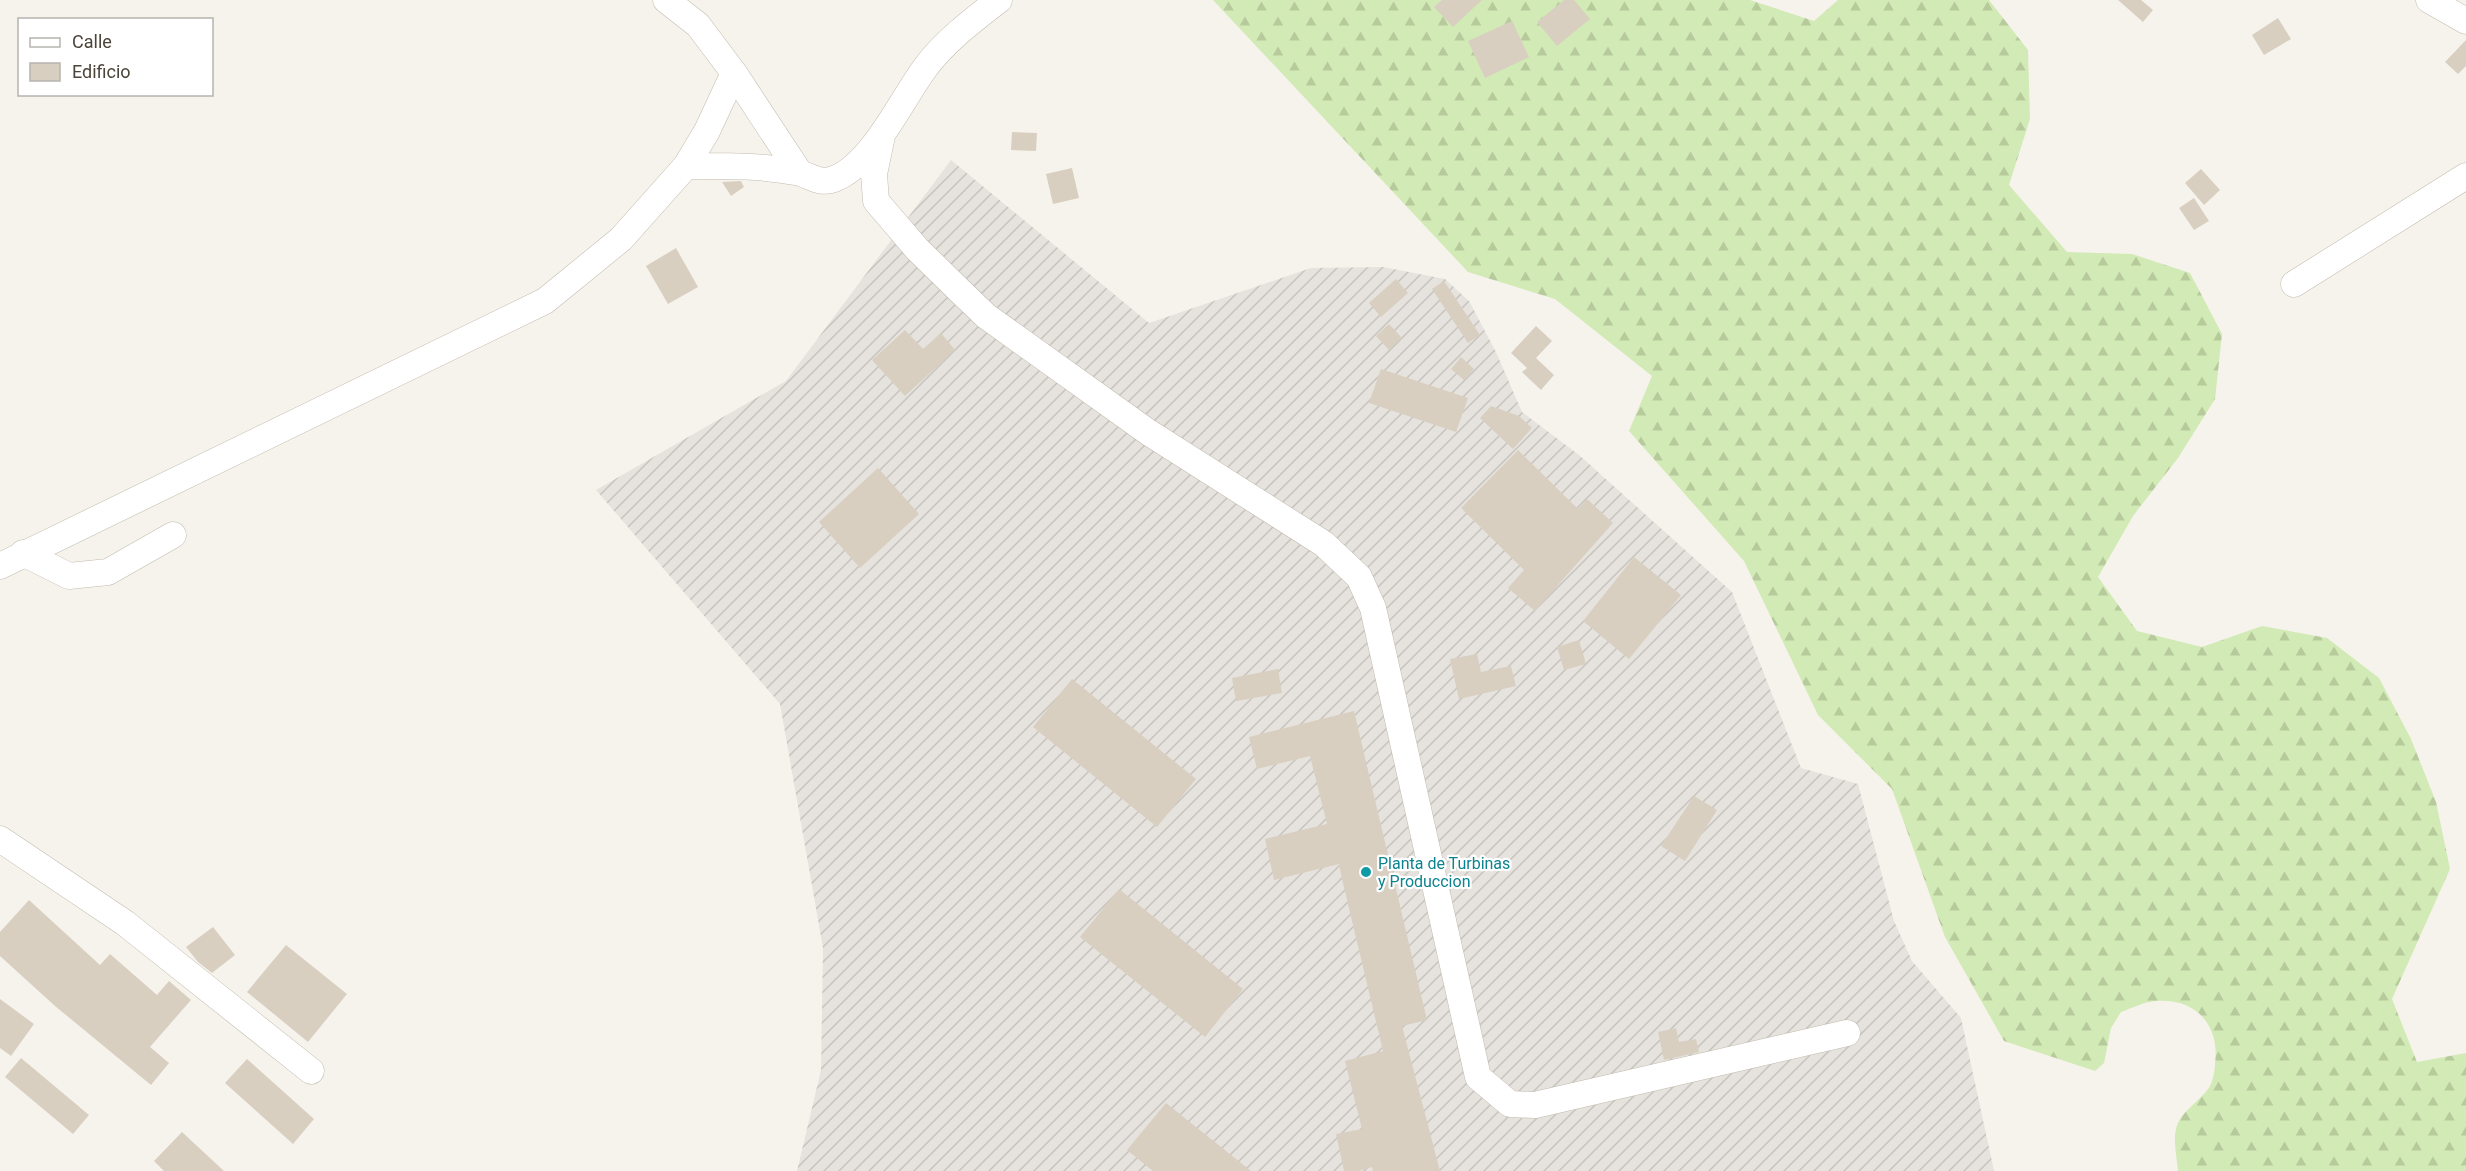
<svg xmlns="http://www.w3.org/2000/svg" width="2466" height="1171" font-family="Roboto,sans-serif">
	<style>
		.industrial { fill: url(#industrial-furrows) }
		.forest { fill: url(#forest-firs) }
		.building { fill: #d8cfc1 }
		.lines { fill: none; stroke-linecap: round; stroke-linejoin: round }
		.minor-casing { stroke: #c2bbae; stroke-width: 27 }
		.minor { stroke: #fff; stroke-width: 26 }
		.culture-dot { fill: #0f9aa8; stroke: #fff; stroke-width: 2 }
		.labels { text-anchor: middle; stroke-width: 4.5; stroke-linejoin: round; paint-order: stroke }
		.culture-label { font-size: 16px; fill: #0d838f; stroke: #fff; text-anchor: start }
	</style>
	<defs>
		<pattern id="industrial-furrows" width="10" height="10" patternUnits="userSpaceOnUse" patternTransform="scale(1.5)"><rect width="10" height="10" fill="#e6e2dd"/><path d="M-1 1l2-2M0 10L10 0M9 11l2-2" fill="none" stroke="#c7c3be"/></pattern>
		<pattern id="forest-firs" width="22" height="20" patternUnits="userSpaceOnUse" patternTransform="scale(1.5)"><rect width="22" height="20" fill="#d2eab5"/><path d="M5 1l3.5 6h-7zM16 11l3.5 6h-7z" fill="#b6ca9c"/></pattern>
	</defs>
	<rect width="100%" height="100%" fill="#f6f3ec"/>
	<!-- industrial -->
	<path class="industrial" d="M 951,160 L 1149,323 L 1311,268 L 1383,267 L 1445,279 L 1469,301 L 1496,352 L 1522,412 L 1579,455 L 1732,592 L 1801,768 L 1858,784 L 1894,921 L 1912,961 L 1961,1018 L 1994,1171 L 797,1171 L 821,1070 L 823,948 L 780,704 L 596,490 L 786,381 Z"/>
	<!-- forest -->
	<path class="forest" d="M 1213,0 L 1750,0 L 1814,21 L 1838,0 L 1989,0 L 2028,50 L 2030,119 L 2009,185 L 2067,252 L 2132,254 L 2190,273 L 2222,334 L 2215,399 L 2178,458 L 2133,516 L 2098,577 L 2137,631 L 2202,647 L 2262,626 L 2327,638 L 2379,678 L 2411,739 L 2436,802 L 2450,869 L 2392,999 L 2417,1062 L 2466,1053 L 2466,1171 L 2178,1171 C 2177,1159 2173,1141 2176,1129 C 2180,1111 2201,1101 2210,1086 C 2213,1080 2215,1070 2215,1064 C 2220,1025 2196,998 2156,1001 C 2144,1002 2132,1008 2121,1012 L 2111,1028 L 2104,1063 L 2095,1071 L 2004,1041 L 1945,937 L 1892,789 L 1818,715 L 1744,561 L 1629,431 L 1652,376 L 1555,299 L 1468,272 Z"/>
	<!-- building -->
	<path class="building" d="M 1442,0 L 1482,0 L 1453,27 L 1434,7 Z
		M 1564,0 L 1574,0 L 1590,19 L 1557,46 L 1537,22 Z
		M 2118,0 L 2141,0 L 2153,10 L 2143,22 Z
		M 2278,18 L 2291,39 L 2264,55 L 2252,35 Z
		M 1512,21 L 1529,57 L 1485,78 L 1468,41 Z
		M 2466,40 L 2466,66 L 2458,74 L 2445,62 Z
		M 1012,132 L 1037,133 L 1036,151 L 1011,150 Z
		M 1072,168 L 1079,198 L 1053,204 L 1046,174 Z
		M 2201,169 L 2220,190 L 2204,205 L 2185,183 Z
		M 741,181 L 744,187 L 731,196 L 722,182 Z
		M 2194,198 L 2209,221 L 2194,230 L 2179,208 Z
		M 676,248 L 698,287 L 668,304 L 646,266 Z
		M 1396,279 L 1408,293 L 1381,317 L 1369,303 Z
		M 1444,281 L 1480,335 L 1468,343 L 1432,289 Z
		M 1389,324 L 1402,338 L 1389,350 L 1376,336 Z
		M 1536,326 L 1552,341 L 1536,358 L 1554,375 L 1541,390 L 1522,372 L 1527,368 L 1511,353 Z
		M 905,330 L 923,349 L 941,333 L 955,350 L 905,396 L 872,360 Z
		M 1461,357 L 1474,369 L 1464,380 L 1451,369 Z
		M 1381,369 L 1468,398 L 1456,432 L 1369,403 Z
		M 1491,406 L 1519,416 L 1532,428 L 1513,449 L 1480,418 Z
		M 1518,450 L 1578,509 L 1587,499 L 1613,523 L 1535,611 L 1508,588 L 1524,570 L 1461,508 Z
		M 878,468 L 919,514 L 860,568 L 819,522 Z
		M 1634,557 L 1681,595 L 1629,659 L 1583,621 Z
		M 1579,640 L 1586,664 L 1564,670 L 1557,647 Z
		M 1477,654 L 1481,672 L 1511,666 L 1516,686 L 1459,699 L 1450,659 Z
		M 1278,669 L 1282,693 L 1236,701 L 1232,678 Z
		M 1072,679 L 1196,779 L 1157,827 L 1033,727 Z
		M 1354,711 L 1427,1020 L 1402,1026 L 1440,1171 L 1373,1171 L 1372,1167 L 1359,1171 L 1344,1171 L 1336,1134 L 1362,1129 L 1345,1061 L 1383,1051 L 1342,879 L 1339,864 L 1274,880 L 1265,839 L 1327,824 L 1310,756 L 1257,769 L 1249,737 Z
		M 1694,796 L 1717,810 L 1685,861 L 1661,846 Z
		M 1119,889 L 1243,989 L 1205,1037 L 1080,937 Z
		M 29,900 L 100,965 L 110,954 L 157,995 L 169,981 L 191,1000 L 150,1047 L 169,1063 L 151,1085 L 55,1006 L 0,956 L 0,932 Z
		M 213,927 L 235,955 L 212,973 L 198,962 L 186,947 Z
		M 286,945 L 347,994 L 308,1042 L 247,992 Z
		M 0,999 L 34,1024 L 11,1056 L 0,1048 Z
		M 1676,1028 L 1679,1042 L 1696,1039 L 1699,1052 L 1664,1060 L 1658,1032 Z
		M 21,1058 L 89,1115 L 73,1134 L 5,1077 Z
		M 247,1059 L 314,1119 L 293,1144 L 225,1083 Z
		M 1166,1103 L 1251,1171 L 1153,1171 L 1127,1150 Z
		M 182,1132 L 224,1171 L 164,1171 L 154,1161 Z"/>
	<g class="lines">
		<!-- minor casing -->
		<g class="minor-casing">
			<path id="minor" d="M 666,0 L 698,25 L 734,73 L 799,172
				M 2429,0 L 2466,21
				M 882,136 L 874,174 L 876,201 L 917,249 L 960,291 L 986,316 L 1148,432 L 1324,544 L 1359,577 L 1373,608 L 1478,1077 L 1510,1104 L 1535,1105 L 1847,1033
				M 686,166 L 707,131 L 734,73
				M 2294,284 L 2466,176
				M 23,553 L 69,576 L 108,572 L 173,535
				M 0,566 L 545,301 L 621,239 L 686,166 C 723,166 758,165 795,172 C 809,174 818,185 834,179 C 872,165 902,99 925,68 C 944,42 973,20 999,0
				M 0,839 L 125,923 L 311,1071"/>
		</g>
		<!-- minor -->
		<use href="#minor" class="minor"/>
	</g>
	<!-- markers -->
	<circle class="culture-dot" cx="1366" cy="872" r="6"/>
	<g class="labels">
		<!-- culture labels -->
		<g class="culture-label">
			<text x="1378" y="869">Planta de Turbinas<tspan x="1378" dy="18">y Produccion</tspan></text>
		</g>
	</g>
	<!-- legend -->
	<rect x="18" y="18" width="195" height="78" fill="#ffffff" stroke="#b7b4b0" stroke-width="1.5"/>
	<rect x="30" y="38" width="30" height="9" fill="#ffffff" stroke="#b7b4b0" stroke-width="1.5"/>
	<text x="72" y="48" font-size="18" fill="#4b4439">Calle</text>
	<rect x="30" y="63" width="30" height="18" fill="#d8cfc1" stroke="#b7b4b0" stroke-width="1.5"/>
	<text x="72" y="78" font-size="18" fill="#4b4439">Edificio</text>
</svg>
